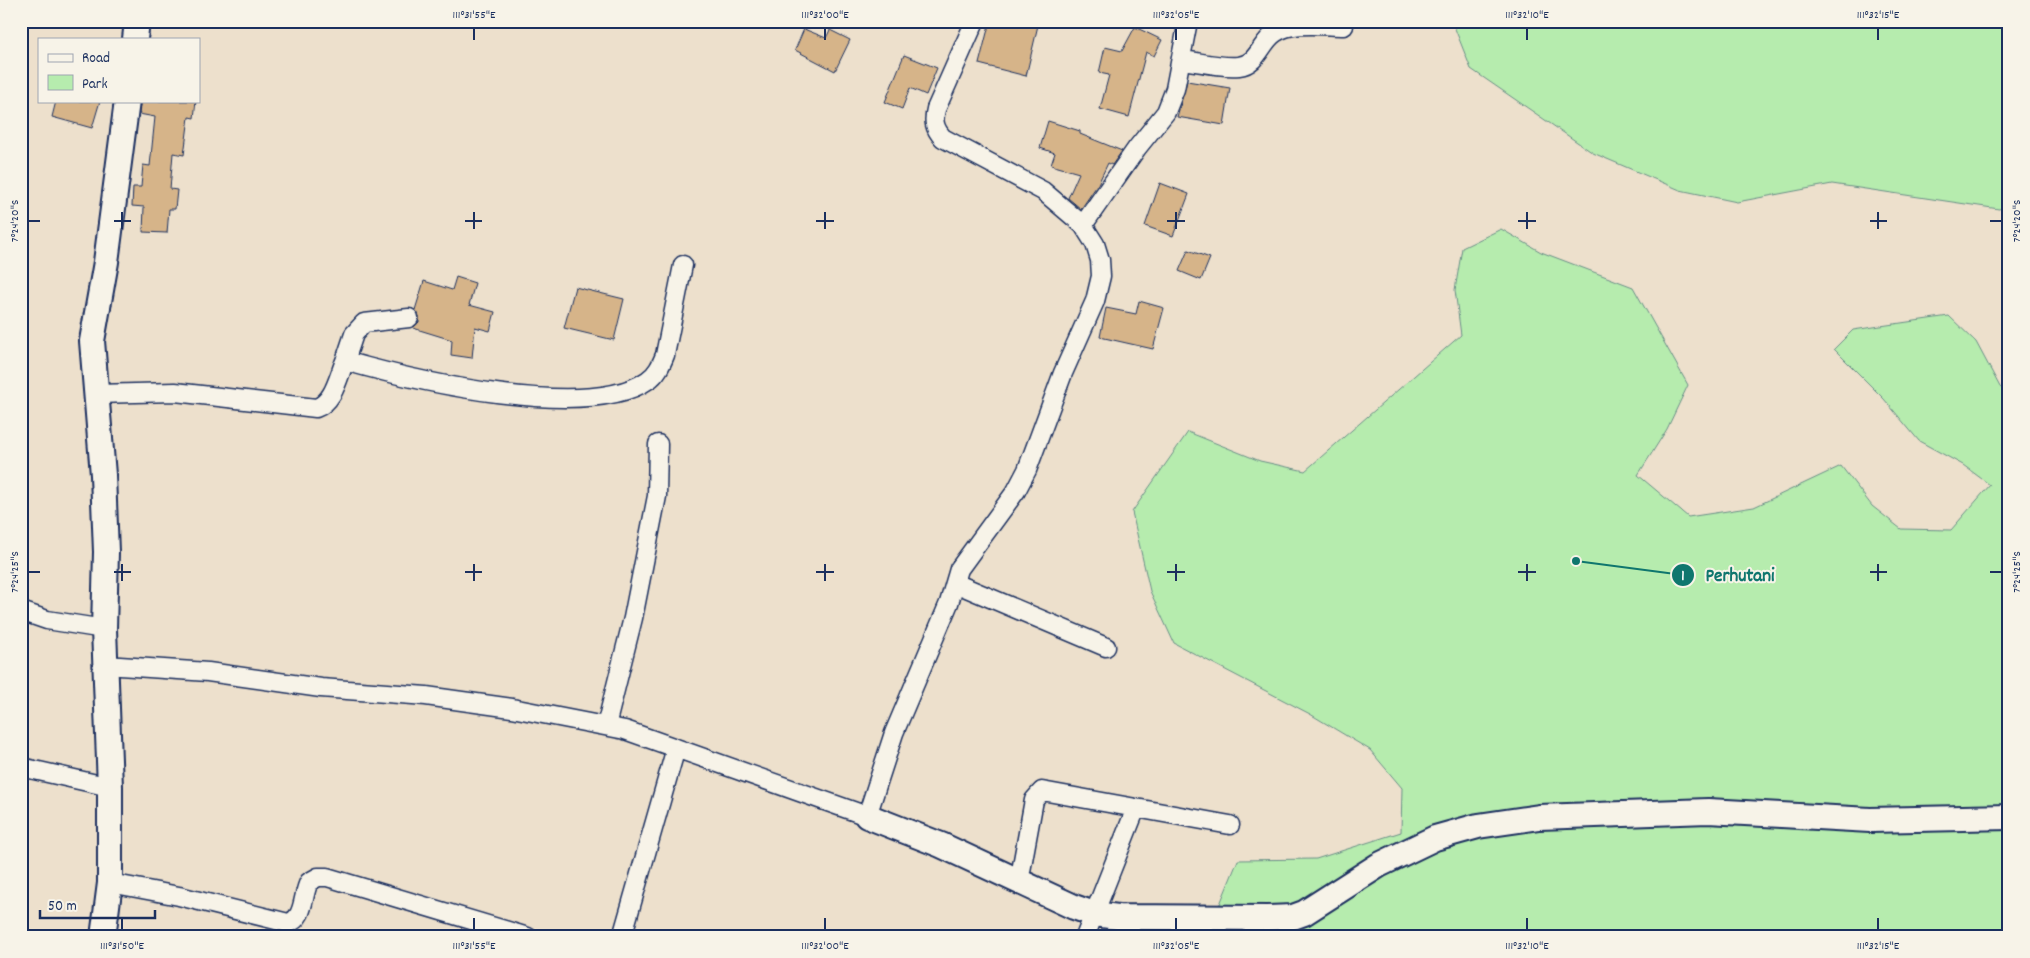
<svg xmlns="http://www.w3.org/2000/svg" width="2030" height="958" font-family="Dekko,sans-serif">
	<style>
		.green { fill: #b6ecae; stroke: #688e86 }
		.building { fill: #d6b489; stroke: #1b2f5e }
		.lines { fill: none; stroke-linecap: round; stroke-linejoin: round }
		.street-casing { stroke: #1b2f5e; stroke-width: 21 }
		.secondary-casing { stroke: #1b2f5e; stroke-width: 28 }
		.street { stroke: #f7f3e8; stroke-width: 18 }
		.secondary { stroke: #f7f3e8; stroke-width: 24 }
		.ticks { fill: none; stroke: #1b2f5e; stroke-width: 2 }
		.leader { fill: none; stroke: #0f766e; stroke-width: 2 }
		.callout-dot { fill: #0f766e; stroke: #f7f3e8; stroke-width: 2 }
		.mark-label { font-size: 15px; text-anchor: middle; font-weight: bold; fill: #fff }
		.callout-label { font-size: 19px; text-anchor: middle; font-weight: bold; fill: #0f766e; stroke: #f7f3e8; stroke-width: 4; stroke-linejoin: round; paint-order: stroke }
		.neatline { fill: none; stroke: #1b2f5e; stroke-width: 2 }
		.ticks-label { font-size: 12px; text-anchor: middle; fill: #1b2f5e }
	</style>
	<rect width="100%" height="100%" fill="#ede0cc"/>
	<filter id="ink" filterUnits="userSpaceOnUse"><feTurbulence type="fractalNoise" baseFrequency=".02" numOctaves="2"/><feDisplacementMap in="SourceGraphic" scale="10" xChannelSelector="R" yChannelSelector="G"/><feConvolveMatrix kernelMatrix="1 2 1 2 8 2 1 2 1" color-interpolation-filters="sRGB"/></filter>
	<g filter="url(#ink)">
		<!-- green -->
		<path class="green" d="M 1452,21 L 2009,21 L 2009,206 L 1999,209 L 1832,184 L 1737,202 L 1680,190 L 1593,153 L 1471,69 Z
			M 1501,229 L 1541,252 L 1633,287 L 1688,385 L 1667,429 L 1638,475 L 1688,517 L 1754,507 L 1841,466 L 1872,506 L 1901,529 L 1951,530 L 1990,485 L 1963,465 L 1919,441 L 1884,399 L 1834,349 L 1853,330 L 1949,316 L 1976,342 L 2000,387 L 2009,395 L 2009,937 L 1103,937 L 1105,934 L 1220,904 L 1238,860 L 1316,859 L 1401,832 L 1402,788 L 1370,750 L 1310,714 L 1174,643 L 1150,591 L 1132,512 L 1188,432 L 1260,461 L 1305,471 L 1461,335 L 1455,290 L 1462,248 Z"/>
		<!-- building -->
		<path class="building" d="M 990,21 L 1039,21 L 1026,76 L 979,64 Z
			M 1135,27 L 1162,40 L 1154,56 L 1146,52 L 1129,117 L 1100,109 L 1109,75 L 1099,73 L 1105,47 L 1122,51 Z
			M 804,29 L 826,38 L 830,30 L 850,40 L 835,71 L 795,50 Z
			M 904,55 L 937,68 L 926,95 L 910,88 L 902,109 L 885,102 Z
			M 1187,81 L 1230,88 L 1224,125 L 1177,117 Z
			M 56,101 L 100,101 L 92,128 L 52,117 Z
			M 140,101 L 196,101 L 194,118 L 189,117 L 184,155 L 173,153 L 170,189 L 177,190 L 175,209 L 169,209 L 167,233 L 143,232 L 144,207 L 132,206 L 133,187 L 141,187 L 143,165 L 150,166 L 155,117 L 139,114 Z
			M 1048,121 L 1080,131 L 1080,134 L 1122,151 L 1112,165 L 1108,163 L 1098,184 L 1081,209 L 1068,198 L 1079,173 L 1051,165 L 1055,153 L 1040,148 Z
			M 1160,183 L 1189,194 L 1173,236 L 1145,226 Z
			M 1188,250 L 1210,258 L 1201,280 L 1179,271 Z
			M 456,277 L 475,283 L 469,305 L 495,312 L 490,331 L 475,327 L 472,358 L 451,355 L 452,340 L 413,328 L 419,322 L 419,316 L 415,310 L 424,281 L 452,290 Z
			M 575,287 L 624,299 L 614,340 L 564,328 Z
			M 1139,301 L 1164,308 L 1153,349 L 1100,337 L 1106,308 L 1136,314 Z"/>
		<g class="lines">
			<!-- street casing -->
			<g class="street-casing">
				<path id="street" d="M 1182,60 C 1200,62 1221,68 1239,66 C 1258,64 1261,42 1275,33 C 1292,21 1323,26 1344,26
					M 1083,225 L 1137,148 L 1166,112 L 1175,89 L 1188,21
					M 345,361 L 354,334 L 364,323 L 409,318
					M 96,394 L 175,392 L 316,408 C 334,402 338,377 345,361 C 412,380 588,422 648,380 C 657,374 661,365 665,355 L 683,265
					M 955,583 L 1106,647
					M 21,611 L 47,620 L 104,629
					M 105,665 L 208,672 L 321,688 L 426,696 L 512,708 L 625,730 L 867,816 L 894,733 L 949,603 L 959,569 L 1016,491 L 1027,470 L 1063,373 L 1095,301 L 1101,276 L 1100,260 L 1095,244 L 1083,225 L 1043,191 L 943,138 C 934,128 933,121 936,109 L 975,21
					M 606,726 L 633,618 L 657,496 L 658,444
					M 21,767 L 110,787
					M 1019,882 L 1034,800 L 1042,791 L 1230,825
					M 110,883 L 179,896 L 288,923 C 305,919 302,895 309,882 L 318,877 L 327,877 L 528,937
					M 622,937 L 676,748
					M 1085,937 L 1136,808"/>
			</g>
			<!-- secondary casing -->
			<g class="secondary-casing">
				<path id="secondary" d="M 135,39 L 137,21
					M 867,816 L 941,845 L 1074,907 L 1094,914 L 1118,917 L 1268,918 L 1293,917 L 1304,913 L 1379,865 L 1435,838 L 1478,826 L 1539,817 L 1708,811 L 1870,820 L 2009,817
					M 103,937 L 110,883 L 110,787 L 104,629 L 106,552 L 103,475 L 92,341 L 106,262 L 127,101"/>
			</g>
			<!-- street -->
			<use href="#street" class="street"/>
			<!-- secondary -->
			<use href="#secondary" class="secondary"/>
		</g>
	</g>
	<!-- ticks -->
	<path class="ticks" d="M 474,28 L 474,40M 825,28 L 825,40M 1176,28 L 1176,40M 1527,28 L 1527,40M 1878,28 L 1878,40M 122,212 L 122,229M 474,212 L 474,229M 825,212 L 825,229M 1176,212 L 1176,229M 1527,212 L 1527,229M 1878,212 L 1878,229M 28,221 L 40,221M 114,221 L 131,221M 465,221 L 482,221M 816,221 L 834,221M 1167,221 L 1185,221M 1518,221 L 1536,221M 1870,221 L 1887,221M 1990,221 L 2002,221M 122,564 L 122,581M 474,564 L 474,581M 825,564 L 825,581M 1176,564 L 1176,581M 1527,564 L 1527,581M 1878,564 L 1878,581M 28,572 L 40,572M 114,572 L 131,572M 465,572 L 482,572M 816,572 L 834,572M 1167,572 L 1185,572M 1518,572 L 1536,572M 1870,572 L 1887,572M 1990,572 L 2002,572M 122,918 L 122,930M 474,918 L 474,930M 825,918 L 825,930M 1176,918 L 1176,930M 1527,918 L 1527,930M 1878,918 L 1878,930"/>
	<!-- callouts -->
	<path class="leader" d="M1576 561L1683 575"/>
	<g class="callout-dot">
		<circle cx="1576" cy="561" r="5"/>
		<circle cx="1683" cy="575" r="12"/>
	</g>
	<g class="mark-label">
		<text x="1683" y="580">1</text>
	</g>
	<g class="callout-label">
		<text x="1740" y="581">Perhutani</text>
	</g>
	<!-- margin -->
	<rect width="2030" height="958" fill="none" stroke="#f7f3e8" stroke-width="55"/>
	<!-- legend -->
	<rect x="38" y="38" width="162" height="65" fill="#f7f3e8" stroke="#9fa5b1"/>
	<rect x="48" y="54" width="25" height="8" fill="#f7f3e8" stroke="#9fa5b1"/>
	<text x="82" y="62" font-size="15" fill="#1b2f5e">Road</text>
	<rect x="48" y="75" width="25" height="15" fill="#b6ecae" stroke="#9fa5b1"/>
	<text x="82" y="88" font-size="15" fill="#1b2f5e">Park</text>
	<!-- scale -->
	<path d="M40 910v8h115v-8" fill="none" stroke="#1b2f5e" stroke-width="2.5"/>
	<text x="48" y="910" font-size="15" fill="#1b2f5e" stroke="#f7f3e8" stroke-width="4" paint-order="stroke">50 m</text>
	<rect x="28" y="28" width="1974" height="902" class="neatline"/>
	<g class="ticks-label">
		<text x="474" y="18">111°31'55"E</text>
		<text x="825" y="18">111°32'00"E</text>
		<text x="1176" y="18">111°32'05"E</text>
		<text x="1527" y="18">111°32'10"E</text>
		<text x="1878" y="18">111°32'15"E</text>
		<text transform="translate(14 221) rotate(-90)" y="4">7°24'20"S</text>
		<text transform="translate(2016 221) rotate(-90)" y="4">7°24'20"S</text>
		<text transform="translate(14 572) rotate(-90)" y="4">7°24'25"S</text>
		<text transform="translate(2016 572) rotate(-90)" y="4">7°24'25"S</text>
		<text x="122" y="949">111°31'50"E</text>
		<text x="474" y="949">111°31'55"E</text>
		<text x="825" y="949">111°32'00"E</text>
		<text x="1176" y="949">111°32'05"E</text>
		<text x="1527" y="949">111°32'10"E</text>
		<text x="1878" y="949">111°32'15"E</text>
	</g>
</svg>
